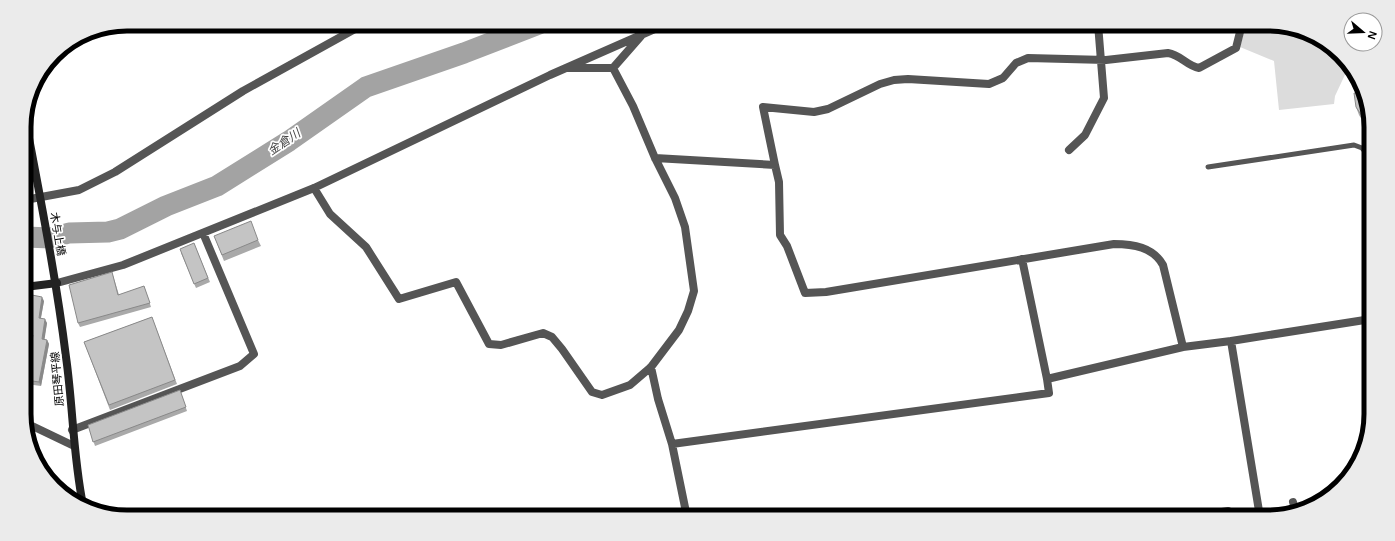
<svg xmlns="http://www.w3.org/2000/svg" width="1395" height="541" font-family="Arial,'Noto Sans JP',sans-serif">
	<style>
		.green { fill: #dcdcdc }
		.lines { fill: none; stroke-linecap: round; stroke-linejoin: round }
		.river { stroke: #a3a3a3; stroke-width: 21 }
		.lane { stroke: #555; stroke-width: 5 }
		.street { stroke: #555; stroke-width: 8 }
		.secondary { stroke: #222; stroke-width: 8 }
		.wall { fill: #a9a9a9 }
		.shaded-wall { fill: #898989 }
		.building { fill: #c4c4c4; stroke: #898989 }
		.labels { text-anchor: middle; stroke-width: 3.5; stroke-linejoin: round; paint-order: stroke }
		.street-label { font-size: 11px; fill: #000; stroke: #fff }
		.water-label { font-size: 12px; font-style: italic; fill: #444; stroke: #fff }
		.rim { fill: none; stroke: #000; stroke-width: 5 }
	</style>
	<rect width="100%" height="100%" fill="#fff"/>
	<!-- green -->
	<path class="green" d="M 1246,24 L 1268,24 L 1301,30 L 1350,64 L 1335,96 L 1334,104 L 1279,110 L 1274,61 L 1240,47 Z"/>
	<g class="lines">
		<!-- river -->
		<path class="river" d="M 25,237 L 51,238 L 69,233 L 108,232 L 120,229 L 166,206 L 217,186 L 289,141 L 366,87 L 464,53 L 539,24"/>
		<!-- lane -->
		<path class="lane" d="M 1208,167 L 1354,145 L 1362,148 L 1370,157"/>
		<!-- street -->
		<path class="street" d="M 568,68 L 613,68 L 641,36
			M 1069,150 L 1085,135 L 1104,98 L 1098,24
			M 655,158 L 775,165 L 779,182 L 780,235 L 787,246 L 805,293 L 826,292 L 1114,244 C 1133,244 1153,247 1163,265 L 1183,347 L 1231,341 L 1371,319
			M 775,165 L 763,107 L 814,112 L 828,109 L 880,84 L 894,80 L 908,79 L 989,84 L 1003,78 L 1016,63 L 1028,58 L 1106,60 L 1168,53 C 1181,55 1187,66 1199,68 L 1236,48 L 1242,24
			M 314,188 L 330,214 L 366,247 L 399,299 L 456,282 L 489,344 L 501,345 L 543,333 L 552,337 L 562,349 L 592,392 L 602,395 L 630,385 L 651,367 L 679,330 L 688,311 L 694,291 L 685,227 L 675,198 L 655,158 L 633,106 L 613,68
			M 25,200 L 79,190 L 115,172 L 243,91 L 364,24
			M 57,283 L 123,265 L 314,188 L 550,75 L 666,24
			M 1231,341 L 1260,517
			M 651,367 L 658,399 L 672,444 L 687,517
			M 1047,379 L 1183,347
			M 26,423 L 74,446
			M 72,430 L 240,366 L 254,354 L 203,233
			M 672,444 L 1049,393 L 1047,379 L 1022,259
			M 1325,497 L 1325,498
			M 1293,502 L 1295,509
			M 1191,517 L 1228,511 L 1229,517"/>
		<!-- secondary -->
		<path class="secondary" d="M 25,117 C 40,197 56,277 66,357 C 73,406 73,456 83,505
			M 25,287 L 57,283"/>
	</g>
	<!-- wall -->
	<path class="wall" d="M 1356,107 L 1370,113 L 1370,128 L 1365,125 L 1359,115 Z
		M 214,236 L 258,240 L 261,246 L 224,261 Z
		M 194,243 L 210,282 L 196,288 L 181,253 Z
		M 112,272 L 119,295 L 144,286 L 151,307 L 80,327 L 78,323 Z
		M 44,301 L 41,318 L 47,323 L 44,339 L 47,340 L 49,344 L 41,386 L 26,384 L 26,362 L 28,362 L 32,339 L 28,338 L 26,334 L 29,318 L 25,317 L 25,304 Z
		M 152,317 L 177,384 L 110,410 L 84,342 Z
		M 180,390 L 187,411 L 95,446 L 88,425 Z"/>
	<!-- shaded-wall -->
	<path class="shaded-wall" d="M 42,297 L 44,301 L 40,322 L 39,318 Z
		M 45,319 L 47,323 L 44,343 L 42,339 Z
		M 47,340 L 49,344 L 41,386 L 39,382 Z"/>
	<!-- building -->
	<path class="building" d="M 1354,93 L 1362,93 L 1370,113 L 1370,121 L 1362,116 L 1356,107 Z
		M 251,221 L 258,240 L 222,255 L 214,236 Z
		M 194,243 L 208,278 L 194,284 L 180,249 Z
		M 112,272 L 118,295 L 144,286 L 150,303 L 78,323 L 69,285 Z
		M 27,294 L 42,297 L 39,318 L 45,319 L 42,339 L 47,340 L 39,382 L 26,380 L 26,362 L 28,362 L 33,335 L 26,334 L 30,314 L 25,313 L 25,304 Z
		M 152,317 L 175,380 L 109,405 L 84,342 Z
		M 180,390 L 186,407 L 93,442 L 88,425 Z"/>
	<g class="labels">
		<!-- street labels -->
		<g class="street-label">
			<text transform="translate(58 234) rotate(80)" y="4">木与上橋</text>
			<text transform="translate(57 379) rotate(-95)" y="4">原田琴平線</text>
		</g>
		<!-- water labels -->
		<g class="water-label">
			<text transform="translate(284 142) rotate(-34)" y="4">金倉川</text>
		</g>
	</g>
	<!-- crop -->
	<path d="M0 0H1395V541H0ZM127 31H1268A96 96 0 0 1 1364 127V414A96 96 0 0 1 1268 510H127A96 96 0 0 1 31 414V127A96 96 0 0 1 127 31Z" fill="#ebebeb" fill-rule="evenodd"/>
	<path class="rim" d="M127 31H1268A96 96 0 0 1 1364 127V414A96 96 0 0 1 1268 510H127A96 96 0 0 1 31 414V127A96 96 0 0 1 127 31Z"/>
	<!-- north arrow -->
	<g transform="translate(1363 32) rotate(109)"><circle r="19" fill="#ffffff" stroke="#999999"/>
	<path d="M0-3L7 15L0 10L-7 15Z" fill="#000000"/>
	<text y="-6" font-size="11" font-weight="bold" text-anchor="middle" fill="#000000">N</text>
	</g>
</svg>
